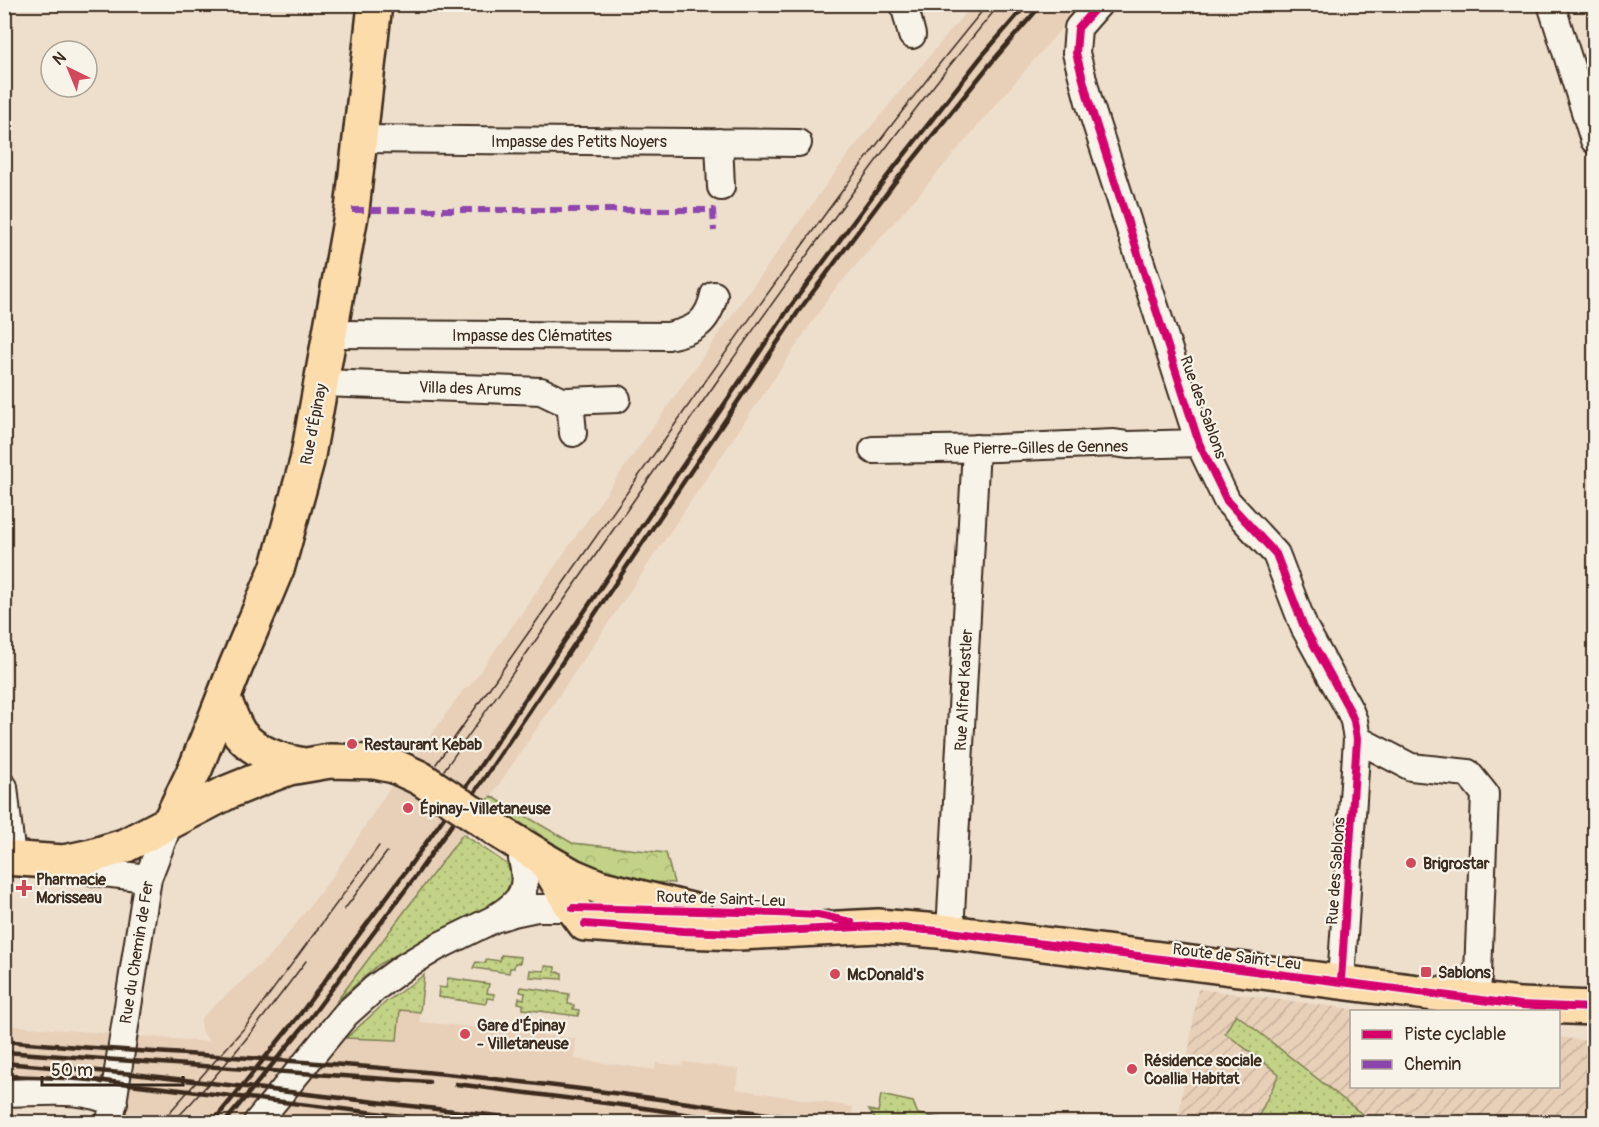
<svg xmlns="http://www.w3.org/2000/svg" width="1599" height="1127" font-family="Pangolin,sans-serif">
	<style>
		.built { fill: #e7cfb8 }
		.industrial { fill: url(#industrial-furrows) }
		.grass { fill: url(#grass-dots); stroke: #7e7e52; stroke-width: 1.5 }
		.forest { fill: url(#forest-crowns); stroke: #7e7e52; stroke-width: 1.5 }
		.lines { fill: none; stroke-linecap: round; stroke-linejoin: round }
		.minor-casing { stroke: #3b2a1e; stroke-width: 30 }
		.major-casing { stroke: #3b2a1e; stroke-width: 38 }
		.minor { stroke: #f7f3e8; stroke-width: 26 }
		.major { stroke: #fddcac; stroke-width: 33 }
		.tram { stroke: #3b2a1e; stroke-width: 1.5 }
		.rail { stroke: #3b2a1e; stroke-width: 4.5 }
		.major-bridge-casing { stroke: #3b2a1e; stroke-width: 38; stroke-linecap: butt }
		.major-bridge { stroke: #fddcac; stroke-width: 33 }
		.quiet { stroke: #8e44ad; stroke-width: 6; stroke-dasharray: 12 6; stroke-linecap: butt }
		.cycleway-casing { stroke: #f7f3e8; stroke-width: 11 }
		.cycleway { stroke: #d6006c; stroke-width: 8 }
		.poi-dot { fill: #d1495b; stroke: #f7f3e8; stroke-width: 2 }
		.labels { text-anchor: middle; stroke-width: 4.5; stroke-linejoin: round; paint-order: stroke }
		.street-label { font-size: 16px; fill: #3b2a1e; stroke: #f7f3e8 }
		.poi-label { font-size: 16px; font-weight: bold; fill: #3b2a1e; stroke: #f7f3e8; text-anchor: start }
	</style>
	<defs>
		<pattern id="industrial-furrows" width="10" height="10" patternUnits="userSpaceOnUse" patternTransform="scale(1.5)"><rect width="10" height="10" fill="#e7cfb8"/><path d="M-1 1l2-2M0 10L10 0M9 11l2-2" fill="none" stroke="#c7b29e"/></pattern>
		<pattern id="grass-dots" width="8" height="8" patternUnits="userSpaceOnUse" patternTransform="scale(1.5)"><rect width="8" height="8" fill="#c2d286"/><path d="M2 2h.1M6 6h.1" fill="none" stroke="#a8b473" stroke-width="1.8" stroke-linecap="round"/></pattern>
		<pattern id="forest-crowns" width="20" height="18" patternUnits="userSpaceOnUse" patternTransform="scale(1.5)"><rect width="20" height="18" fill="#c2d286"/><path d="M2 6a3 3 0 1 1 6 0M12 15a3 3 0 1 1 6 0" fill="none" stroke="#a8b473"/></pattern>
	</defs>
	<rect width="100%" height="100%" fill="#eedecc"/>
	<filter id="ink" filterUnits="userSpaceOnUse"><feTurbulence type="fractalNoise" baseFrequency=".0167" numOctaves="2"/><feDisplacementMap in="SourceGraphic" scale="12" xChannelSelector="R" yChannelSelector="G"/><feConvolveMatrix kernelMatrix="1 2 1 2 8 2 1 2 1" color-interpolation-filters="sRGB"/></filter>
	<g filter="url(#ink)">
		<!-- built -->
		<path class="built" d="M 972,5 L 1081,5 L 921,192 L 834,290 L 491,796 L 312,1036 L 397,1040 L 400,1010 L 420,1012 L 420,1022 L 482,1028 L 483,1020 L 521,1024 L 520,1032 L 576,1039 L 574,1059 L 655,1070 L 656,1063 L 682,1066 L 683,1062 L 739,1069 L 736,1089 L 853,1107 L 851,1122 L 319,1122 L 248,1113 L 239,1122 L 126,1122 L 127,1101 L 5,1088 L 4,1025 L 210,1042 L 201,1030 L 201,1018 L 274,952 L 333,876 L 391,786 L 420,751 L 463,690 L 470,686 L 748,293 L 850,152 Z"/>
		<!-- industrial -->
		<path class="industrial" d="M 1198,989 L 1367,1011 L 1352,1012 L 1352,1086 L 1558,1086 L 1559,1037 L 1594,1042 L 1594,1122 L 1178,1122 Z"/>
		<!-- grass -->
		<path class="grass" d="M 463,834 L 508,865 L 511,880 L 505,894 L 492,906 L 425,939 L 378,965 L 336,1002 Z
			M 501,955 L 521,957 L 520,963 L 515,963 L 514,968 L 510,968 L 509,973 L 473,968 L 476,962 L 486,963 L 486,959 L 500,961 Z
			M 545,966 L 555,967 L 555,972 L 562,973 L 562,979 L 529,977 L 530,970 L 544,971 Z
			M 424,975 L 420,1012 L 400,1010 L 397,1040 L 346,1038 L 386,1002 Z
			M 448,978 L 489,984 L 487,993 L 494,994 L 494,999 L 487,998 L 486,1004 L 438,997 L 439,987 L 446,988 Z
			M 521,987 L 569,994 L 568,1004 L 574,1005 L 573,1009 L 579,1010 L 578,1016 L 523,1009 L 523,1004 L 518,1003 L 519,998 L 524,999 L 525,993 L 520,992 Z
			M 1236,1014 L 1372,1122 L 1256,1122 L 1279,1074 L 1225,1033 Z
			M 881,1095 L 913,1102 L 918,1114 L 959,1122 L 877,1122 L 869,1110 L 878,1112 Z"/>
		<!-- forest -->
		<path class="forest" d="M 491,796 L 572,843 L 666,853 L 674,883 L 630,881 L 590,872 L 485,804 Z"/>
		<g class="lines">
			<!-- minor casing -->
			<g class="minor-casing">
				<path id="minor" d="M 904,4 L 912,35
					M 1099,4 L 1078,28 L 1076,53 L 1089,102 L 1199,443 L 1227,501 L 1276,554 L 1304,627 L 1350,711 L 1354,721 L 1357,739 L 1341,981
					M 1551,4 L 1594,140
					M 360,139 L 798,143
					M 719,142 L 721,187
					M 330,334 L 668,336 C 694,331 708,323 714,295
					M 322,383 L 541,391 L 560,400 L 567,401 L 617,399
					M 570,401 L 573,433
					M 873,450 L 998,448 L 1114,443 L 1128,445 L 1199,443
					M 1357,739 L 1411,767 L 1468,773 L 1485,794 L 1477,999
					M 4,787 L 12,859
					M 64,862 L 94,872 L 148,878
					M 498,916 C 523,900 529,889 522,859
					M 950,932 L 976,448
					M 4,1093 C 40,1093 82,1086 114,1103
					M 110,1122 L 148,878 L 170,821
					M 257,1122 L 346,1014 L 375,988 L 404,967 L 437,947 L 494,919 L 513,913 L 537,908 L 573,908"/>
			</g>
			<!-- major casing -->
			<g class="major-casing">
				<path id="major" d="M 224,699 C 229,710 233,724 240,734 C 255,753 281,761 304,765
					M 474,814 L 500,832 L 544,859 L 573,908 L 585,924 L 683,931 L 739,933 L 878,926 L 950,932 L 1520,1005 L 1594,1008
					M 170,821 L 196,767 L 236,666 L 278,566 L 307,461 L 352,210 L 375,4
					M 4,858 L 64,862 L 92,856 L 124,846 L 228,792 L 265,777 L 289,768 L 330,761 L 375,762 L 394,766 L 420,778
					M 545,860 L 573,876 L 599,887 L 695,911"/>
			</g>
			<!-- minor -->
			<use href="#minor" class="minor"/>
			<!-- major -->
			<use href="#major" class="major"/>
			<!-- tram -->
			<path class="tram" d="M 436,764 C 518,647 601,530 683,413 C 781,274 879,135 988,4
				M 444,770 C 537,640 628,508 720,377 C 810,250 900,123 1000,4
				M 344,910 L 387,852
				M 161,1122 L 246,1026 L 379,846
				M 173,1122 C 222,1072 264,1017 306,961"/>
			<!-- rail -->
			<path class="rail" d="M 4,1041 C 113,1051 222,1055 331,1064 C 495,1076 659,1098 822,1122
				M 4,1052 L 429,1082
				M 4,1063 L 133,1074 L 550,1122
				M 4,1076 L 64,1078 L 104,1081 L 452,1122
				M 456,1084 L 637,1107 L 739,1122
				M 213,1122 L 301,1013 L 406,871 L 472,778 L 790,307 L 886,178 L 982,56 L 1027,4
				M 225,1122 L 308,1021 L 415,877 L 479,786 L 798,312 L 895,182 L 991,63 L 1042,4"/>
			<!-- major-bridge casing -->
			<g class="major-bridge-casing">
				<path id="major-bridge" d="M 420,778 L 474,814"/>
			</g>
			<!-- major-bridge -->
			<use href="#major-bridge" class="major-bridge"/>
			<!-- quiet -->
			<path class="quiet" d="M 352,210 L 713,210 L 714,231"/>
			<!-- cycleway casing -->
			<g class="cycleway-casing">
				<path id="cycleway" d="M 1099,4 L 1078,28 L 1076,53 L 1089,102 L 1199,443 L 1227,501 L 1276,554 L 1304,627 L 1350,711 L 1354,721 L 1357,739 L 1341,981
					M 573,908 L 777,913 L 818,915 L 851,922
					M 585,924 L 683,931 L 739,933 L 878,926 L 950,932 L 1520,1005 L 1594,1008"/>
			</g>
			<!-- cycleway -->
			<use href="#cycleway" class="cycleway"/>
		</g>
	</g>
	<!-- markers -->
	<g class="poi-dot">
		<circle cx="352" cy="744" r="6"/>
		<circle cx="408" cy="808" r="6"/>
		<circle cx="1411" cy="863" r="6"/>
		<path d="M21 879h6v6h6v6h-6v6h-6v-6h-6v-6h6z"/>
		<rect x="1420" y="966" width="12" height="12" rx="3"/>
		<circle cx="835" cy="974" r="6"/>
		<circle cx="465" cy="1034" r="6"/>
		<circle cx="1132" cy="1069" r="6"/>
	</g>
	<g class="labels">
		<!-- street labels -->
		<g class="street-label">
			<text x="579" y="147">Impasse des Petits Noyers</text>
			<text x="532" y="341">Impasse des Clématites</text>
			<text transform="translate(470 388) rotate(2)" y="6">Villa des Arums</text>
			<text transform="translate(1204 407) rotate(70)" y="6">Rue des Sablons</text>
			<text transform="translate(313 424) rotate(-79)" y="6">Rue d'Épinay</text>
			<text transform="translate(1036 447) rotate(-1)" y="6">Rue Pierre-Gilles de Gennes</text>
			<text transform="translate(963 690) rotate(-87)" y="6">Rue Alfred Kastler</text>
			<text transform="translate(1335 871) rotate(-86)" y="6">Rue des Sablons</text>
			<text transform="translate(721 898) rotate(2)" y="6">Route de Saint-Leu</text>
			<text transform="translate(136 952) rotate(-81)" y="6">Rue du Chemin de Fer</text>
			<text transform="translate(1237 956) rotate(7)" y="6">Route de Saint-Leu</text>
		</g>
		<!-- poi labels -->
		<g class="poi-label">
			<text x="364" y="750">Restaurant Kebab</text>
			<text x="420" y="814">Épinay-Villetaneuse</text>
			<text x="1423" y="869">Brigrostar</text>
			<text x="36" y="885">Pharmacie<tspan x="36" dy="18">Morisseau</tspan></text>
			<text x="1438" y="978">Sablons</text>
			<text x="847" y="980">McDonald's</text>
			<text x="477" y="1031">Gare d'Épinay<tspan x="477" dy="18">- Villetaneuse</tspan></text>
			<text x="1144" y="1066">Résidence sociale<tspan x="1144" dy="18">Coallia Habitat</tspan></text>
		</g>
	</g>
	<!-- margin -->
	<rect width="1599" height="1127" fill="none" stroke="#f7f3e8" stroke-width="24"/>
	<rect x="12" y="12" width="1575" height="1103" fill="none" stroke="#3b2a1e" stroke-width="2" filter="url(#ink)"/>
	<!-- legend -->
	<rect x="1350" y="1010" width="210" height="78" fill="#f7f3e8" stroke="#aca397" stroke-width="1.5"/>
	<rect x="1362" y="1030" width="30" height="9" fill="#d6006c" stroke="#aca397" stroke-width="1.5"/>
	<text x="1404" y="1040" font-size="18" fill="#3b2a1e">Piste cyclable</text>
	<rect x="1362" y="1060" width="30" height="9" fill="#8e44ad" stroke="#aca397" stroke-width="1.5"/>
	<text x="1404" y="1070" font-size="18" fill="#3b2a1e">Chemin</text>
	<!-- north arrow -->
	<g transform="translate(69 69) rotate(317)"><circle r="28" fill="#f7f3e8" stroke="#aca397" stroke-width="1.5"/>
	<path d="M0-4.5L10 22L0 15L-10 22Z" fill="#d1495b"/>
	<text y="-9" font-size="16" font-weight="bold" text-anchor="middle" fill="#3b2a1e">N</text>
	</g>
	<!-- scale -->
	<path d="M42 1076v9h141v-9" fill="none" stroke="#3b2a1e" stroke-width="3"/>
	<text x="51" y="1076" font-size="18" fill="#3b2a1e" stroke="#f7f3e8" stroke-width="4.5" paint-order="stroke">50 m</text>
</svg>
